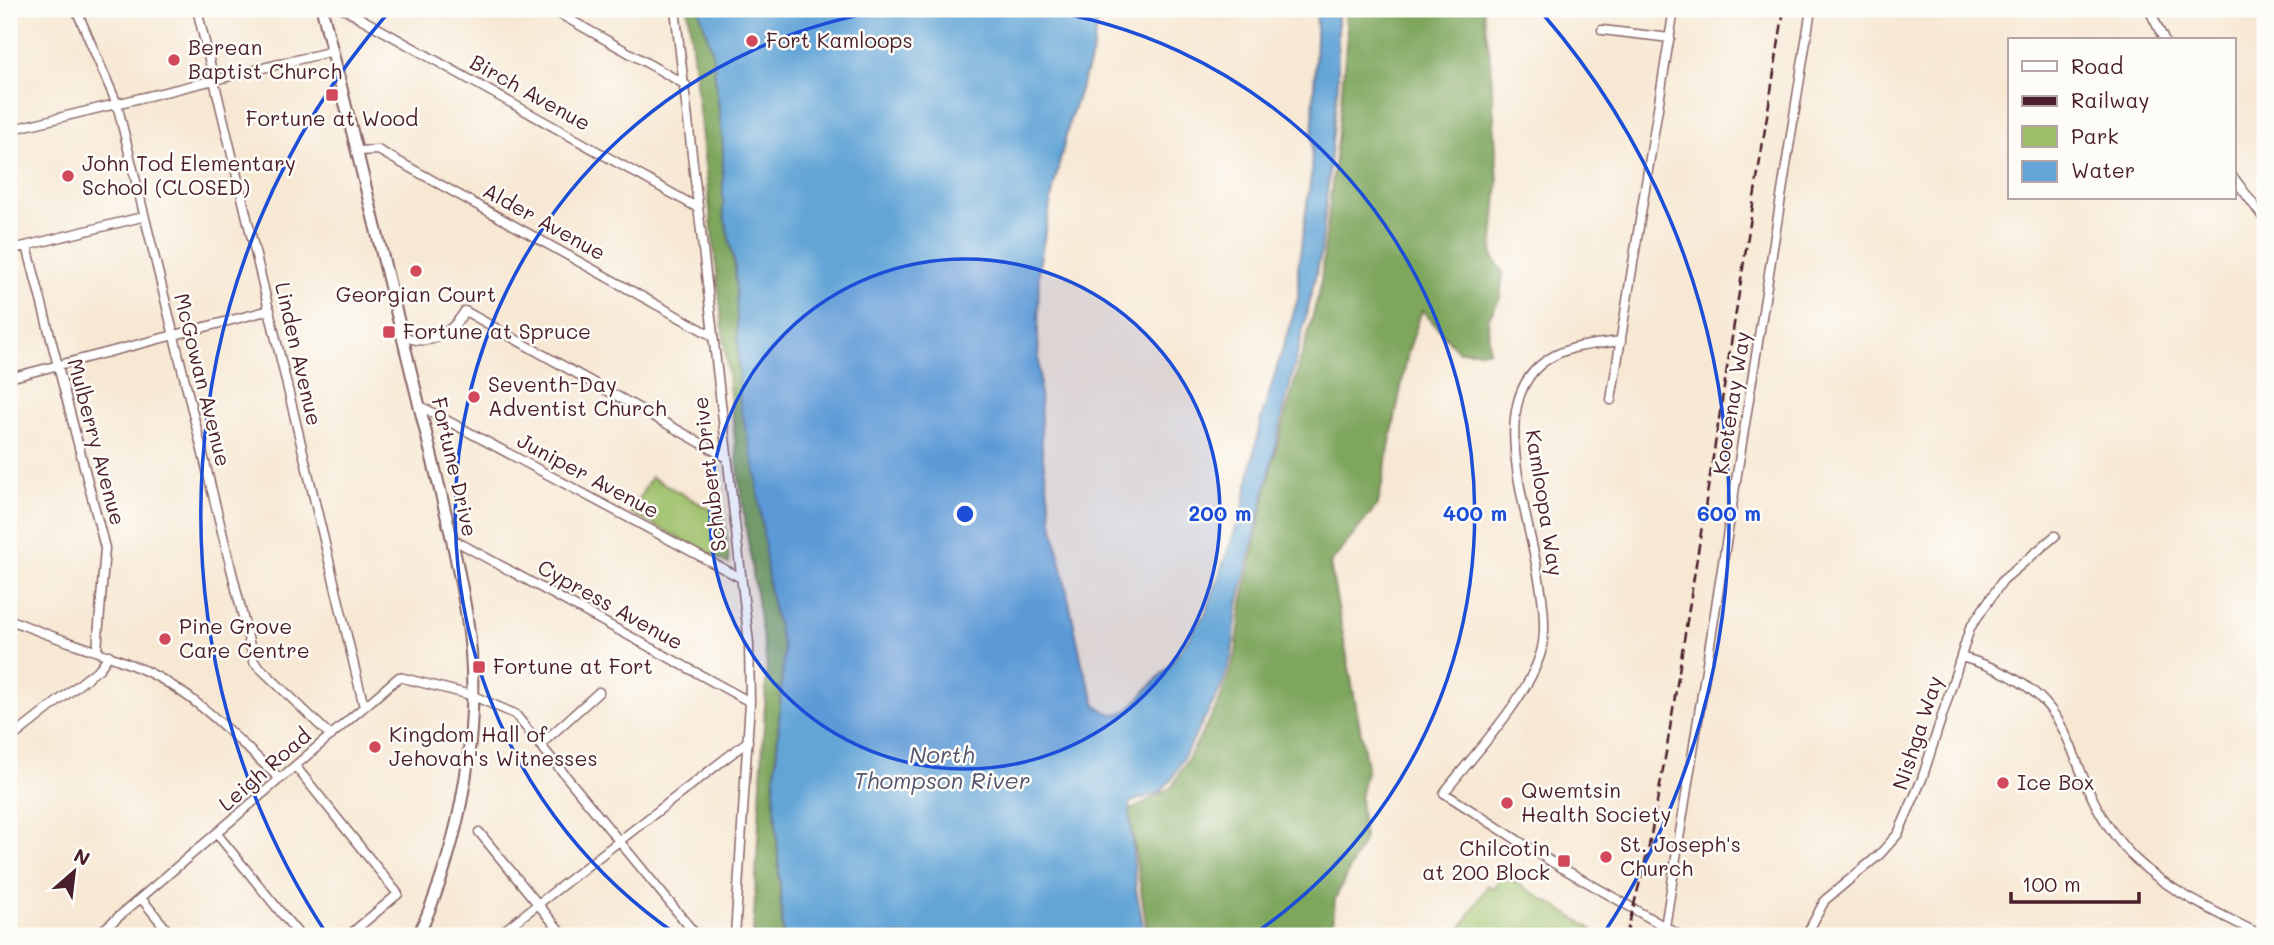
<svg xmlns="http://www.w3.org/2000/svg" width="2274" height="945" font-family="Mali,sans-serif">
	<style>
		.green { fill: #9dbf69; stroke: #746f4a; stroke-width: 2 }
		.forest { fill: #7ea65d; stroke: #646244; stroke-width: 2 }
		.water { fill: #64a5d7; stroke: #576281; stroke-width: 2 }
		.lines { fill: none; stroke-linecap: round; stroke-linejoin: round }
		.street-casing { stroke: #876566; stroke-width: 11 }
		.secondary-casing { stroke: #876566; stroke-width: 14 }
		.street { stroke: #fff; stroke-width: 8 }
		.secondary { stroke: #fff; stroke-width: 10 }
		.rail { stroke: #4a1f2b; stroke-width: 2.5; stroke-dasharray: 10 5; stroke-linecap: butt }
		.ring { fill: none; stroke: #1d4ed8; stroke-width: 3.5 }
		.poi-dot { fill: #d1495b; stroke: #fdfcf7; stroke-width: 2.5 }
		.labels { text-anchor: middle; stroke-width: 5; stroke-linejoin: round; paint-order: stroke }
		.poi-label { font-size: 21px; fill: #4a1f2b; stroke: #fdfcf7; text-anchor: start }
		.street-label { font-size: 21px; fill: #4a1f2b; stroke: #fdfcf7 }
		.water-label { font-size: 23px; font-style: italic; fill: #545570; stroke: #fdfcf7 }
		.centre { fill: #1d4ed8; stroke: #fdfcf7; stroke-width: 3.5 }
		.ring-label { font-size: 21px; text-anchor: middle; font-weight: bold; fill: #1d4ed8; stroke: #fdfcf7; stroke-width: 5; stroke-linejoin: round; paint-order: stroke }
	</style>
	<rect width="100%" height="100%" fill="#fdfcf7"/>
	<filter id="ink" filterUnits="userSpaceOnUse"><feTurbulence type="fractalNoise" baseFrequency=".0143" numOctaves="2"/><feDisplacementMap in="SourceGraphic" scale="14" xChannelSelector="R" yChannelSelector="G"/><feConvolveMatrix kernelMatrix="1 2 1 2 8 2 1 2 1" color-interpolation-filters="sRGB"/></filter>
	<filter id="wash" filterUnits="userSpaceOnUse"><feTurbulence type="fractalNoise" baseFrequency=".00686" numOctaves="4" result="noise"/><feDisplacementMap in="SourceGraphic" scale="28" xChannelSelector="R" yChannelSelector="G"/><feGaussianBlur stdDeviation="1.57" result="paint"/><feColorMatrix in="noise" values="0 0 0 0 0 0 0 0 0 0 0 0 0 0 0 0 0 1.4 0 .05"/><feComposite in="paint" operator="in"/></filter>
	<g filter="url(#wash)">
		<rect width="100%" height="100%" fill="#f7e8d4"/>
		<!-- green -->
		<path class="green" d="M 651,477 L 724,517 L 729,564 L 631,513 Z
			M 1506,876 L 1589,927 L 1599,936 L 1456,936 L 1488,885 L 1495,889 L 1496,883 Z"/>
		<!-- forest -->
		<path class="forest" d="M 688,9 L 699,9 L 712,50 L 723,145 L 723,210 L 735,266 L 770,594 L 784,651 L 774,790 L 783,936 L 753,936 L 767,666 L 741,495 Z
			M 1344,9 L 1483,9 L 1490,58 L 1498,182 L 1492,255 L 1503,273 L 1500,298 L 1488,319 L 1489,351 L 1458,351 L 1422,310 L 1408,352 L 1378,504 L 1330,564 L 1367,766 L 1360,798 L 1364,839 L 1335,899 L 1332,936 L 1148,936 L 1129,811 L 1172,787 L 1219,703 L 1236,653 L 1242,604 L 1271,469 L 1320,289 L 1339,123 L 1347,33 Z"/>
		<!-- water -->
		<path class="water" d="M 699,9 L 1099,9 L 1092,55 L 1070,119 L 1053,190 L 1039,266 L 1038,335 L 1042,450 L 1052,521 L 1082,663 L 1096,705 C 1107,714 1117,717 1129,709 L 1170,665 L 1206,612 L 1243,508 L 1260,423 L 1298,298 L 1298,268 L 1311,176 L 1317,9 L 1338,9 L 1338,83 L 1321,253 L 1237,610 L 1232,655 L 1221,688 L 1172,779 L 1160,792 L 1129,803 L 1136,889 L 1145,936 L 783,936 L 774,790 L 784,651 L 770,594 L 756,473 L 740,405 L 735,266 L 723,210 L 723,145 L 712,50 Z"/>
	</g>
	<g filter="url(#ink)">
		<g class="lines">
			<!-- street casing -->
			<g class="street-casing">
				<path id="street" d="M 76,9 L 117,104 L 254,662 L 331,736
					M 197,9 L 364,707
					M 344,9 L 698,208
					M 551,9 L 686,85
					M 675,9 L 749,643 L 750,702 L 735,936
					M 2149,9 L 2164,40
					M 1602,30 L 1670,38
					M 9,130 L 333,51
					M 358,151 L 378,150 L 711,335
					M 2234,178 L 2265,220
					M 27,246 L 105,548 L 97,650
					M 9,250 L 142,217
					M 403,336 C 431,348 451,333 465,311 L 726,457
					M 1621,341 C 1606,343 1589,344 1574,348 C 1448,382 1564,568 1541,652 C 1528,698 1474,754 1444,793 L 1550,861 L 1681,936
					M 9,378 L 270,310
					M 1611,400 L 1674,9
					M 420,406 L 739,577
					M 452,539 L 750,702
					M 9,619 C 55,640 104,651 150,673 C 199,697 240,742 280,779
					M 1961,657 C 2093,694 2054,764 2124,847 C 2160,889 2215,911 2263,936
					M 9,740 L 100,668 L 109,655
					M 540,745 L 599,692
					M 296,767 L 398,894 L 348,936
					M 479,832 L 564,936
					M 217,834 L 300,936
					M 141,898 L 172,936
					M 1665,927 L 1811,9
					M 96,936 L 399,677 L 471,695 L 515,714 L 697,936
					M 497,936 L 748,741
					M 1806,936 L 1825,900 L 1879,855 L 1898,834 L 1922,779 L 1970,628 L 2003,580 L 2055,536"/>
			</g>
			<!-- secondary casing -->
			<g class="secondary-casing">
				<path id="secondary" d="M 322,9 L 452,539 C 457,565 463,591 467,618 C 483,721 462,842 418,936"/>
			</g>
			<!-- street -->
			<use href="#street" class="street"/>
			<!-- secondary -->
			<use href="#secondary" class="secondary"/>
			<!-- rail -->
			<path class="rail" d="M 1626,936 L 1649,846 L 1667,747 L 1784,9"/>
		</g>
	</g>
	<!-- distance rings -->
	<circle cx="965" cy="514" r="255" fill="#1d4ed8" fill-opacity=".12"/>
	<g class="ring">
		<circle cx="965" cy="514" r="255"/>
		<path d="M676 934A510 510 0 0 1 894 9M1036 9A510 510 0 0 1 1254 934"/>
		<path d="M328 936A764 764 0 0 1 388 13M1542 13A764 764 0 0 1 1602 936"/>
	</g>
	<!-- markers -->
	<g class="poi-dot">
		<circle cx="752" cy="41" r="7"/>
		<circle cx="174" cy="60" r="7"/>
		<rect x="325" y="88" width="14" height="14" rx="3.5"/>
		<circle cx="68" cy="176" r="7"/>
		<circle cx="416" cy="271" r="7"/>
		<rect x="382" y="325" width="14" height="14" rx="3.5"/>
		<circle cx="474" cy="397" r="7"/>
		<circle cx="165" cy="639" r="7"/>
		<rect x="472" y="660" width="14" height="14" rx="3.5"/>
		<circle cx="375" cy="747" r="7"/>
		<circle cx="2003" cy="783" r="7"/>
		<circle cx="1507" cy="803" r="7"/>
		<circle cx="1606" cy="857" r="7"/>
		<rect x="1557" y="854" width="14" height="14" rx="3.5"/>
	</g>
	<g class="labels">
		<!-- poi labels -->
		<g class="poi-label">
			<text x="766" y="48">Fort Kamloops</text>
			<text x="188" y="55">Berean<tspan x="188" dy="24">Baptist Church</tspan></text>
			<text x="332" y="126" text-anchor="middle">Fortune at Wood</text>
			<text x="82" y="171">John Tod Elementary<tspan x="82" dy="24">School (CLOSED)</tspan></text>
			<text x="416" y="302" text-anchor="middle">Georgian Court</text>
			<text x="403" y="339">Fortune at Spruce</text>
			<text x="488" y="392">Seventh-Day<tspan x="488" dy="24">Adventist Church</tspan></text>
			<text x="179" y="634">Pine Grove<tspan x="179" dy="24">Care Centre</tspan></text>
			<text x="493" y="674">Fortune at Fort</text>
			<text x="389" y="742">Kingdom Hall of<tspan x="389" dy="24">Jehovah's Witnesses</tspan></text>
			<text x="2017" y="790">Ice Box</text>
			<text x="1521" y="798">Qwemtsin<tspan x="1521" dy="24">Health Society</tspan></text>
			<text x="1620" y="852">St. Joseph's<tspan x="1620" dy="24">Church</tspan></text>
			<text x="1550" y="856" text-anchor="end">Chilcotin<tspan x="1550" dy="24">at 200 Block</tspan></text>
		</g>
		<!-- street labels -->
		<g class="street-label">
			<text transform="translate(530 93) rotate(29)" y="7">Birch Avenue</text>
			<text transform="translate(544 222) rotate(29)" y="7">Alder Avenue</text>
			<text transform="translate(298 354) rotate(77)" y="7">Linden Avenue</text>
			<text transform="translate(202 380) rotate(76)" y="7">McGowan Avenue</text>
			<text transform="translate(1732 403) rotate(-81)" y="7">Kootenay Way</text>
			<text transform="translate(96 442) rotate(75)" y="7">Mulberry Avenue</text>
			<text transform="translate(454 467) rotate(77)" y="7">Fortune Drive</text>
			<text transform="translate(710 474) rotate(-97)" y="7">Schubert Drive</text>
			<text transform="translate(588 476) rotate(28)" y="7">Juniper Avenue</text>
			<text transform="translate(1544 503) rotate(81)" y="7">Kamloopa Way</text>
			<text transform="translate(610 605) rotate(29)" y="7">Cypress Avenue</text>
			<text transform="translate(1918 733) rotate(-72)" y="7">Nishga Way</text>
			<text transform="translate(265 770) rotate(-41)" y="7">Leigh Road</text>
		</g>
		<!-- water labels -->
		<g class="water-label">
			<text x="942" y="763">North<tspan x="942" dy="26">Thompson River</tspan></text>
		</g>
	</g>
	<circle cx="965" cy="514" r="10" class="centre"/>
	<g class="ring-label">
		<text x="1220" y="521">200 m</text>
		<text x="1475" y="521">400 m</text>
		<text x="1729" y="521">600 m</text>
	</g>
	<!-- margin -->
	<rect width="2274" height="945" fill="none" stroke="#fdfcf7" stroke-width="35"/>
	<!-- legend -->
	<rect x="2008" y="38" width="228" height="161" fill="#fdfcf7" stroke="#b5a4a5" stroke-width="2"/>
	<rect x="2022" y="61" width="35" height="10" fill="#ffffff" stroke="#b5a4a5" stroke-width="2"/>
	<text x="2071" y="74" font-size="21" fill="#4a1f2b">Road</text>
	<rect x="2022" y="96" width="35" height="10" fill="#4a1f2b" stroke="#b5a4a5" stroke-width="2"/>
	<text x="2071" y="108" font-size="21" fill="#4a1f2b">Railway</text>
	<rect x="2022" y="126" width="35" height="21" fill="#9dbf69" stroke="#b5a4a5" stroke-width="2"/>
	<text x="2071" y="144" font-size="21" fill="#4a1f2b">Park</text>
	<rect x="2022" y="161" width="35" height="21" fill="#64a5d7" stroke="#b5a4a5" stroke-width="2"/>
	<text x="2071" y="178" font-size="21" fill="#4a1f2b">Water</text>
	<!-- north arrow -->
	<g transform="translate(74 872) rotate(28)" stroke="#fdfcf7" stroke-width="5" paint-order="stroke">
	<path d="M0-5L12 26L0 18L-12 26Z" fill="#4a1f2b"/>
	<text y="-10" font-size="19" font-weight="bold" text-anchor="middle" fill="#4a1f2b">N</text>
	</g>
	<!-- scale -->
	<path d="M2011 892v10h128v-10" fill="none" stroke="#4a1f2b" stroke-width="3.5"/>
	<text x="2022" y="892" font-size="21" fill="#4a1f2b" stroke="#fdfcf7" stroke-width="5" paint-order="stroke">100 m</text>
</svg>
